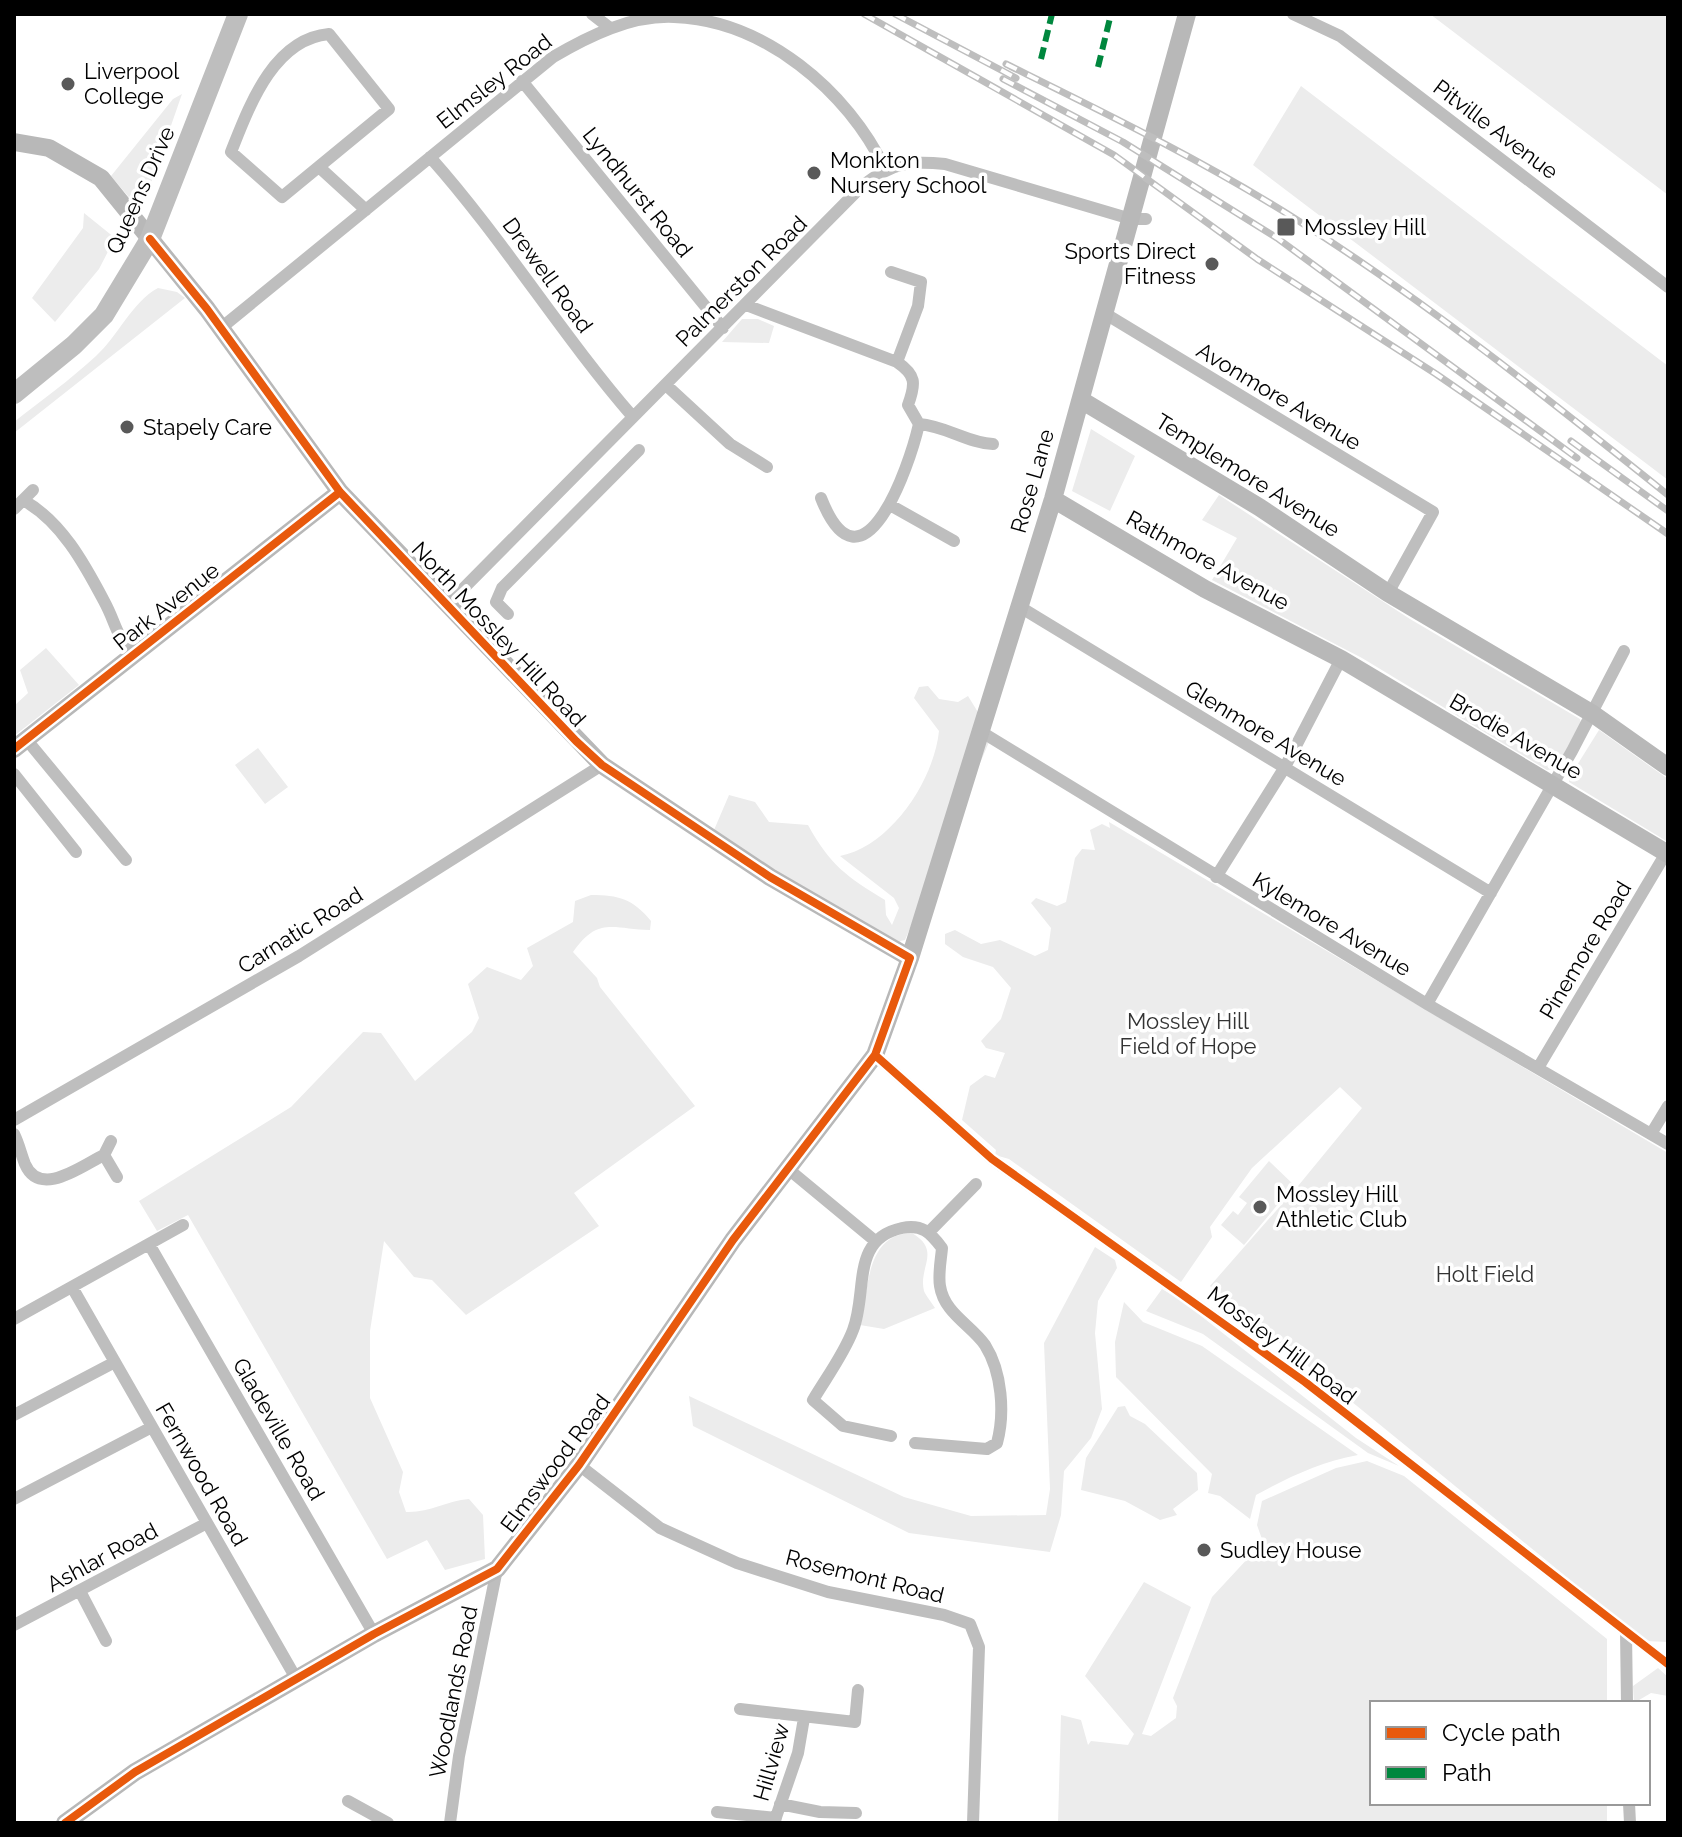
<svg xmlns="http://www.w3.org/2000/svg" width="1682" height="1837" font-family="Raleway,sans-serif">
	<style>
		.green { fill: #ececec }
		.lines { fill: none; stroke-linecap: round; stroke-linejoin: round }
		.street { stroke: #bebebe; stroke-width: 12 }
		.secondary { stroke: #b8b8b8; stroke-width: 18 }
		.primary { stroke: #bebebe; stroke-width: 20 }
		.rail-casing { stroke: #bebebe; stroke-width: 7 }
		.rail { stroke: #fff; stroke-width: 4; stroke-dasharray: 12; stroke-linecap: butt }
		.quiet { stroke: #00873e; stroke-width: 6; stroke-dasharray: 12 6; stroke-linecap: butt }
		.cycleway-casing { stroke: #fff; stroke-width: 13 }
		.cycleway { stroke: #e8590c; stroke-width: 8 }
		.poi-dot { fill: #595959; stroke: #fff; stroke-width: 3 }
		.labels { text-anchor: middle; stroke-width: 7; stroke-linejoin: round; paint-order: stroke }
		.poi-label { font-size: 22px; fill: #000; stroke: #fff; text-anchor: start }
		.street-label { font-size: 22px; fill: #000; stroke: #fff }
		.park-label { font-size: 22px; fill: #333; stroke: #fff }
	</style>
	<rect width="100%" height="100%" fill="#fff"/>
	<!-- green -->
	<path class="green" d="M 1430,14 L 1668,14 L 1668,195 Z
		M 1301,86 L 1668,366 L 1668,480 L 1253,165 Z
		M 182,94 L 143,206 L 133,202 L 111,176 L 173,99 Z
		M 84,213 L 115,238 L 99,269 L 55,322 L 32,298 L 83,228 Z
		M 158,288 L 177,292 L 185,298 L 14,433 L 14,422 C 42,400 70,380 96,356 C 118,336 132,302 158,288 Z
		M 742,319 L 758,319 L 774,326 L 769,343 L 722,342 Z
		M 1091,429 L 1135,456 L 1110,511 L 1072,491 Z
		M 1219,495 L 1410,619 L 1580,719 L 1581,723 L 1555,769 L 1547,770 L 1362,658 L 1212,580 L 1237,538 L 1202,520 Z
		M 46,648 L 79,685 L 14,736 L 14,706 L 28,693 L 20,670 Z
		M 928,686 L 939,699 L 958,702 L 968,696 L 992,735 L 905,940 L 900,941 L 904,949 L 734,847 L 714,830 L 729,795 L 755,802 L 769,822 L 808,825 C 830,865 847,877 885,900 L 886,915 L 892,925 L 899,908 L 894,898 L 840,856 C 891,846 934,780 939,731 L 914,698 L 919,687 Z
		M 1599,730 L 1668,779 L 1668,842 L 1569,782 L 1569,778 Z
		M 258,748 L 288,787 L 265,804 L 235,765 Z
		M 1109,822 L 1668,1153 L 1668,1642 L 1645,1641 L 1210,1286 L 1296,1188 L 1307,1196 L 1298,1186 L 1362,1108 L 1340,1087 L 1252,1168 L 1210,1227 L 1212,1237 L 1181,1282 L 1009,1159 L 995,1155 L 996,1150 L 962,1120 L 970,1086 L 985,1075 L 995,1078 L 1005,1053 L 986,1048 L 981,1041 L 1001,1019 L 1011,988 L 993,967 L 963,957 L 945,944 L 945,934 L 955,930 L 981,944 L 1000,940 L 1035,956 L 1048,950 L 1051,928 L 1031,903 L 1036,898 L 1057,906 L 1066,902 L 1075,858 L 1082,849 L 1095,850 L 1090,830 L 1102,824 L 1110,828 Z
		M 591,895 C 619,895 633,899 651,921 L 650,930 C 613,929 598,916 573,952 L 597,978 L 600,987 L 695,1106 L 574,1193 L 599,1226 L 466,1315 L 432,1280 L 414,1277 L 384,1241 L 370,1331 L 370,1398 L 403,1472 L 399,1492 L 406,1512 C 429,1513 446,1501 469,1499 L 483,1515 L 485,1559 L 445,1570 L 427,1540 L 387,1559 L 188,1215 L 157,1231 L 139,1201 L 291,1107 L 363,1032 L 381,1033 L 415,1081 L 472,1032 L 479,1018 L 468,984 L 487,967 L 521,980 L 533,966 L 527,948 L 573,922 L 575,901 Z
		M 1269,1161 L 1294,1185 L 1244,1245 L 1221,1225 L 1233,1211 L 1238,1215 L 1247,1203 L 1239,1197 Z
		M 912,1233 C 942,1251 918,1267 924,1291 C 926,1296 932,1303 935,1308 L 884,1329 L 860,1325 C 869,1290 865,1234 912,1233 Z
		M 1095,1247 L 1115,1260 L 1117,1268 L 1098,1301 L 1095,1333 L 1102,1409 L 1091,1438 L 1064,1471 L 1061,1515 L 1050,1552 L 909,1533 L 693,1426 L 689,1396 L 904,1497 L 971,1516 L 1046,1515 L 1050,1489 L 1044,1343 Z
		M 1162,1289 L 1182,1301 L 1356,1438 L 1399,1466 L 1368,1453 L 1203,1334 L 1146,1311 Z
		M 1124,1302 L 1143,1322 L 1202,1346 L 1358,1455 C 1320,1462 1289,1477 1256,1495 L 1250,1519 L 1220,1496 L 1208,1493 L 1212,1474 L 1116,1377 L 1115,1342 Z
		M 1125,1406 L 1130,1416 L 1145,1424 L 1197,1473 L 1198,1490 L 1173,1509 L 1177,1515 L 1160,1520 L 1125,1501 L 1081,1490 L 1086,1458 L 1118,1407 Z
		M 1367,1461 L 1404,1476 L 1607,1639 L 1607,1703 L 1372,1703 L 1372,1803 L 1607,1803 L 1607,1823 L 1058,1823 L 1061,1715 L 1081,1720 L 1088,1745 L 1091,1741 L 1128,1745 L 1134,1734 L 1085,1676 L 1144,1582 L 1191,1607 L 1142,1734 L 1151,1736 L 1176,1718 L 1177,1706 L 1173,1698 L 1212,1597 L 1263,1542 L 1257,1525 L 1262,1501 L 1336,1468 Z
		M 1658,1668 L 1668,1677 L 1668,1696 L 1651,1693 L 1634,1703 L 1633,1686 Z"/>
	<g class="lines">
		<!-- street -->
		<path class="street" d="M 592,14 L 610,28
			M 1293,14 L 1340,36 L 1668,287
			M 329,34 L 389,109 L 282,197 L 231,152 C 249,107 273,39 329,34 Z
			M 522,81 L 723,328
			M 430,157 C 503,239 561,334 633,417
			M 319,167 L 366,210
			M 891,272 L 921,282 L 918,306 L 897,362
			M 746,305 L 897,362 C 916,375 916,383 908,405 L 919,424 C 909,468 862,602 821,498
			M 1104,313 L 1433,512 L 1388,593
			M 221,328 L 553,57 C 589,36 631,15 674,17 C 764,20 848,91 885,169
			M 666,385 L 730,444 L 767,467
			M 919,424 C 946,426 968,443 993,444
			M 23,500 C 61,521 84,563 104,601 C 116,623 115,634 133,655
			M 890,505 L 954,541
			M 14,509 L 33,490
			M 448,604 L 862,186 C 892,163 908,160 945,164 L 1131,219 L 1146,219
			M 1020,607 L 1491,893
			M 508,614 L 496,602 L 502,588 L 639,450
			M 980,731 L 1427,1004 L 1668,1144
			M 26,739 L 126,860
			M 14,774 L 76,852
			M 1216,877 L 1285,767 L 1341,659
			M 1427,1004 L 1572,751 L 1624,651
			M 875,1055 L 992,1159 L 1305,1382 L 1668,1664
			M 1538,1068 L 1666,853
			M 14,1120 L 299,956 L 602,765
			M 14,1134 C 19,1144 21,1154 25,1164 C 40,1199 83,1165 104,1155
			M 1651,1134 L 1668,1106
			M 111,1141 L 104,1155 L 117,1177
			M 787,1168 L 874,1240
			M 929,1232 L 976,1184
			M 149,1244 L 374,1634
			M 72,1287 L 297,1680
			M 14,1319 L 183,1225
			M 14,1415 L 115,1362
			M 891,1436 L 843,1426 L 813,1400 C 826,1378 844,1354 853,1330 C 868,1292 850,1239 902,1228 C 922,1224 930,1232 942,1248 C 941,1260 938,1274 940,1286 C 944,1313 971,1325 985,1345 C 1002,1372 1005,1413 997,1443 L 987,1449 L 915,1443
			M 579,1465 L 660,1528 L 737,1563 L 828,1592 L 944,1615 L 970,1624 L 979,1647 L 973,1823
			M 14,1499 L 152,1427
			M 81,1593 L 106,1641
			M 14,1625 L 207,1523
			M 1626,1632 L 1627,1703
			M 740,1709 L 855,1722 L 858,1690
			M 348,1801 L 388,1823
			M 1629,1803 L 1630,1823
			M 780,1804 L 820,1812 L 856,1813
			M 717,1812 L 776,1818
			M 450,1823 L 459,1756 L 497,1569
			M 774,1823 L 798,1753 L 804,1718"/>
		<!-- secondary -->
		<path class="secondary" d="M 14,142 L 49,148 L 101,178 L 207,309 L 340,492 L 602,765 L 770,877 L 910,958
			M 1081,400 L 1259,507 L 1388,593 L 1593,714 L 1668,767
			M 1053,499 L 1205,589 L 1341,659 L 1668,854
			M 14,749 L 340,492
			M 65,1823 L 135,1772 L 374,1634 L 497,1569 L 579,1465 L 733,1240 L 875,1055 L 910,958 L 1053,499 L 1187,14"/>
		<!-- primary -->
		<path class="primary" d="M 14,394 L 74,345 L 104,315 L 150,239 L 238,14"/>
		<!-- rail casing -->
		<g class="rail-casing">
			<path id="rail" d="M 864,14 L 1114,155 L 1257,259 L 1436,374 L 1668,534
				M 895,14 L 1016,78
				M 1006,64 C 1103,112 1202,160 1294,218 C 1426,301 1547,398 1668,495
				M 1003,79 L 1123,142 L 1277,238 L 1577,458
				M 1571,441 L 1668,511"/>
		</g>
		<!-- rail -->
		<use href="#rail" class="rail"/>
		<!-- quiet -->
		<path class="quiet" d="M 1041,59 L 1052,14
			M 1098,67 L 1111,14"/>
		<!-- cycleway casing -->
		<g class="cycleway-casing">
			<path id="cycleway" d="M 14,749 L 340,492
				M 875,1055 L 992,1159 L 1305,1382 L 1668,1664
				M 65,1823 L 135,1772 L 374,1634 L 497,1569 L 579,1465 L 733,1240 L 875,1055 L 910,958 L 770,877 L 602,765 L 576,741 L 340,492 L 207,309 L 150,239"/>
		</g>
		<!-- cycleway -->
		<use href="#cycleway" class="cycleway"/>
	</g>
	<!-- markers -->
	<g class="poi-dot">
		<circle cx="68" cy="84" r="8"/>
		<circle cx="814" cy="173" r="8"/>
		<rect x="1276" y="217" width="20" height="20" rx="4"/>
		<circle cx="1212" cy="264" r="8"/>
		<circle cx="127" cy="427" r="8"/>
		<circle cx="1260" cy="1207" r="8"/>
		<circle cx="1204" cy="1550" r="8"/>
	</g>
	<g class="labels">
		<!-- poi labels -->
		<g class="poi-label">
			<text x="84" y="79">Liverpool<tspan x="84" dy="25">College</tspan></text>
			<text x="830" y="168">Monkton<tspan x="830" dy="25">Nursery School</tspan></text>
			<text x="1304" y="235">Mossley Hill</text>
			<text x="1196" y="259" text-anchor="end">Sports Direct<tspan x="1196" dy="25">Fitness</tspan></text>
			<text x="143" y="435">Stapely Care</text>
			<text x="1276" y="1202">Mossley Hill<tspan x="1276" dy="25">Athletic Club</tspan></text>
			<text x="1220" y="1558">Sudley House</text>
		</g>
		<!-- street labels -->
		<g class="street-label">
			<text transform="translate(494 81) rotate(-38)" y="8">Elmsley Road</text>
			<text transform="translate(1496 129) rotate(37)" y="8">Pitville Avenue</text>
			<text transform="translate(140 190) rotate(-66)" y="8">Queens Drive</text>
			<text transform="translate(638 192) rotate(51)" y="8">Lyndhurst Road</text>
			<text transform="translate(548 275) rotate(54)" y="8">Drewell Road</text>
			<text transform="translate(741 281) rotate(-45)" y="8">Palmerston Road</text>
			<text transform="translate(1279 396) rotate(31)" y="8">Avonmore Avenue</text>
			<text transform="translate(1248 475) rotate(32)" y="8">Templemore Avenue</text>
			<text transform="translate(1032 481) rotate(-74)" y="8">Rose Lane</text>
			<text transform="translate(1208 560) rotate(29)" y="8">Rathmore Avenue</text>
			<text transform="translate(166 606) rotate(-38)" y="8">Park Avenue</text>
			<text transform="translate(499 634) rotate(47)" y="8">North Mossley Hill Road</text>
			<text transform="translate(1266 733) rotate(31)" y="8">Glenmore Avenue</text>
			<text transform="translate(1516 736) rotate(30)" y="8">Brodie Avenue</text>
			<text transform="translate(1332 924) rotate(31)" y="8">Kylemore Avenue</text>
			<text transform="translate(300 930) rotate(-32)" y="8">Carnatic Road</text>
			<text transform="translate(1585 950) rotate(-59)" y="8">Pinemore Road</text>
			<text transform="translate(1282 1345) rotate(37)" y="8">Mossley Hill Road</text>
			<text transform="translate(279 1429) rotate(60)" y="8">Gladeville Road</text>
			<text transform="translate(555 1463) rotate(-53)" y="8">Elmswood Road</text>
			<text transform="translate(202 1474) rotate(60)" y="8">Fernwood Road</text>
			<text transform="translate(102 1557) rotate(-28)" y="8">Ashlar Road</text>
			<text transform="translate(865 1576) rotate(14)" y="8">Rosemont Road</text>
			<text transform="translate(453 1692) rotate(-79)" y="8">Woodlands Road</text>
			<text transform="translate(771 1762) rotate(-74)" y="8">Hillview</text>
		</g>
		<!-- park labels -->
		<g class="park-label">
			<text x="1188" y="1029">Mossley Hill<tspan x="1188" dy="25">Field of Hope</tspan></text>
			<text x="1485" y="1282">Holt Field</text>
		</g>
	</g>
	<!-- border -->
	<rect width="1682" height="1837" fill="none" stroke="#000000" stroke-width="32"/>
	<!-- legend -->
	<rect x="1370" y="1701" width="280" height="104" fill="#ffffff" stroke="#999999" stroke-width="2"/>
	<rect x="1386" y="1727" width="40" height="12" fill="#e8590c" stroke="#999999" stroke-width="2"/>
	<text x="1442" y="1741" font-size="24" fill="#000000">Cycle path</text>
	<rect x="1386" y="1767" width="40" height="12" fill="#00873e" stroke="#999999" stroke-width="2"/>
	<text x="1442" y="1781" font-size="24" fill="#000000">Path</text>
</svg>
